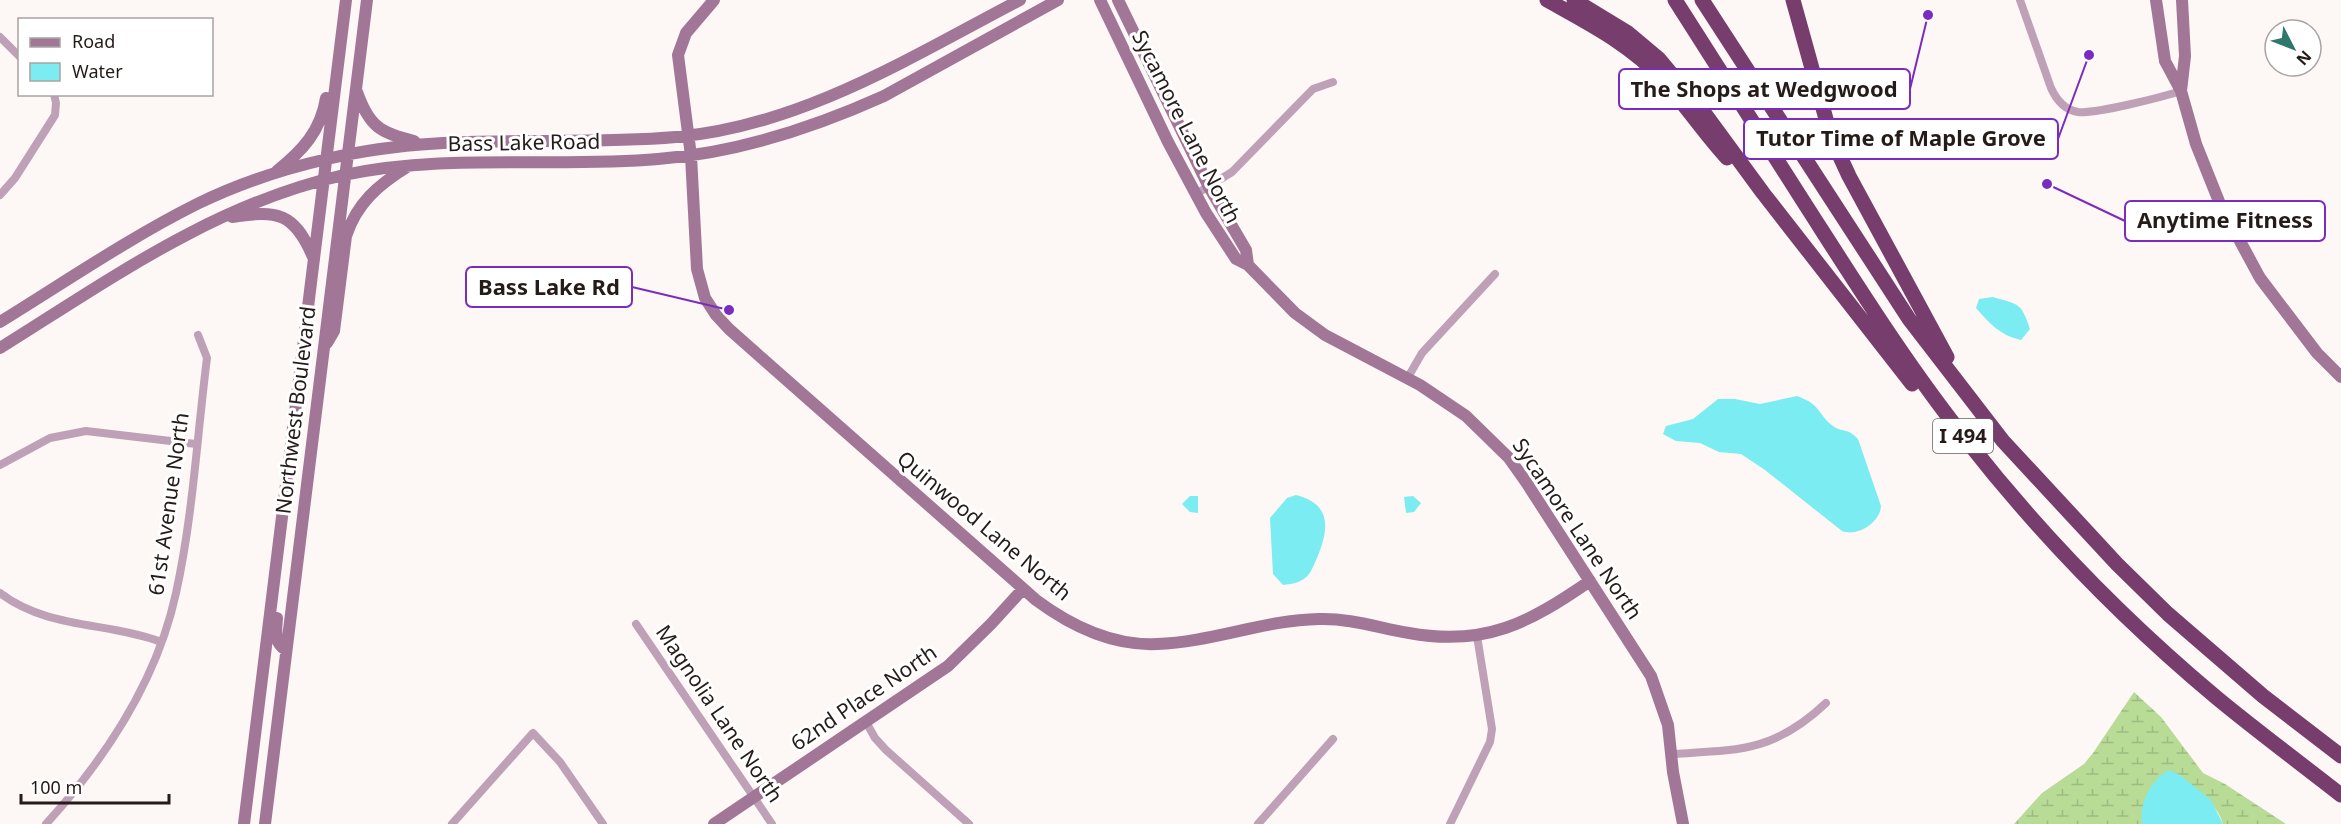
<svg xmlns="http://www.w3.org/2000/svg" width="2341" height="824" font-family="'Noto Sans',sans-serif">
	<style>
		.wetland { fill: url(#wetland-marsh) }
		.water { fill: #7becf1 }
		.lines { fill: none; stroke-linecap: round; stroke-linejoin: round }
		.street { stroke: #bfa1b7; stroke-width: 8 }
		.secondary { stroke: #a17697; stroke-width: 12 }
		.highway { stroke: #773d6c; stroke-width: 15 }
		.labels { text-anchor: middle; stroke-width: 6; stroke-linejoin: round; paint-order: stroke }
		.shield { fill: #fff; stroke: #665f5d; stroke-width: 1.5 }
		.shield-label { font-size: 20px; font-weight: bold; fill: #251b18 }
		.street-label { font-size: 21px; fill: #251b18; stroke: #fff }
		.leader { fill: none; stroke: #7b2cbf; stroke-width: 2 }
		.callout-dot { fill: #7b2cbf; stroke: #fff; stroke-width: 2 }
		.callout { fill: #fff; stroke: #7b2cbf; stroke-width: 2 }
		.callout-label { font-size: 22px; text-anchor: middle; font-weight: bold; fill: #251b18 }
	</style>
	<defs>
		<pattern id="wetland-marsh" width="20" height="14" patternUnits="userSpaceOnUse" patternTransform="scale(1.5)"><rect width="20" height="14" fill="#b8db96"/><path d="M1 5h8M5 5V1M11 12h8M15 12V8" fill="none" stroke="#9ebb81"/></pattern>
	</defs>
	<rect width="100%" height="100%" fill="#fdf7f5"/>
	<!-- wetland -->
	<path class="wetland" d="M 2134,692 L 2161,717 L 2203,773 L 2225,784 L 2286,824 L 2223,824 C 2217,802 2195,790 2180,775 L 2142,818 L 2142,824 L 2014,824 L 2042,793 L 2084,764 L 2093,753 Z"/>
	<!-- water -->
	<path class="water" d="M 1993,297 C 2019,305 2021,302 2030,329 L 2021,340 C 2001,336 1989,323 1976,308 L 1979,299 Z
		M 1797,396 C 1822,405 1817,414 1833,426 C 1842,433 1847,427 1858,439 L 1881,506 C 1880,523 1857,537 1842,531 L 1765,470 L 1741,454 L 1719,452 L 1700,443 L 1676,441 L 1663,434 L 1666,426 L 1693,419 L 1718,399 L 1735,399 L 1760,404 Z
		M 1296,495 C 1332,504 1329,529 1317,558 C 1314,564 1311,574 1305,578 C 1299,583 1291,584 1283,585 L 1273,574 L 1270,518 L 1287,498 Z
		M 1190,496 L 1198,496 L 1198,513 L 1190,512 L 1182,504 Z
		M 1413,496 L 1421,503 L 1414,512 L 1406,513 L 1404,497 Z
		M 2169,770 L 2180,775 L 2211,800 L 2223,824 L 2142,824 C 2139,804 2151,779 2169,770 Z"/>
	<g class="lines">
		<!-- street -->
		<path class="street" d="M 2020,0 L 2051,88 C 2056,99 2065,110 2078,112 C 2096,114 2162,97 2181,91
			M 0,37 L 20,57
			M 1196,194 L 1232,172 L 1313,89 L 1333,82
			M 0,195 L 15,178 L 55,115 L 56,103 L 54,94
			M 1407,379 L 1422,353 L 1495,274
			M 0,465 L 50,438 L 86,431 L 196,444
			M 0,593 C 47,629 108,622 161,642
			M 636,624 L 772,824
			M 866,722 L 875,738 L 886,750 L 969,824
			M 1672,754 C 1739,750 1774,752 1826,703
			M 46,824 C 106,758 157,681 176,593 C 193,516 197,436 207,358 L 198,335
			M 452,824 L 533,733 L 560,762 L 603,824
			M 1258,824 L 1333,739
			M 1450,824 L 1490,742 L 1492,729 L 1477,636"/>
		<!-- secondary -->
		<path class="secondary" d="M 714,0 L 686,33 L 678,55 L 691,156 L 697,269 L 705,298 L 716,315 L 729,329 L 1036,600 C 1071,626 1112,646 1157,644 C 1212,642 1264,620 1319,619 C 1350,618 1379,628 1409,633 C 1485,647 1529,623 1590,581
			M 1100,0 L 1168,142 L 1206,213 L 1236,259 L 1248,265 L 1295,313 L 1325,335 L 1420,385 L 1466,416 L 1509,458 L 1526,482 L 1651,676 L 1668,725 L 1673,772 L 1683,824
			M 1118,0 L 1209,187 L 1246,250 L 1248,265
			M 2156,0 L 2165,61 L 2181,91 L 2196,144 L 2220,204 L 2260,278 L 2317,353 L 2341,377
			M 2181,91 L 2185,56 L 2182,0
			M 357,92 C 369,126 380,133 414,141
			M 277,171 C 302,151 321,131 326,98
			M 232,217 C 277,210 294,212 313,257
			M 0,322 C 65,282 129,238 197,204 C 238,184 283,169 327,159 C 442,131 559,147 676,137 C 801,126 911,57 1020,0
			M 327,343 L 334,331 L 346,236 C 357,203 378,185 407,167
			M 0,348 C 109,280 216,203 344,175 C 447,153 554,168 658,159 C 737,153 813,128 884,96 L 1058,0
			M 277,618 C 276,630 274,644 286,650
			M 244,824 L 346,0
			M 265,824 L 367,0
			M 714,824 L 948,666 L 991,624 L 1023,589"/>
		<!-- highway -->
		<path class="highway" d="M 1547,0 C 1588,23 1630,44 1662,79 C 1685,104 1704,133 1727,158
			M 1574,0 L 1628,33 L 1659,59 L 1705,114 L 1763,193 L 1912,384
			M 1675,0 C 1719,68 1762,136 1805,204 C 1857,285 1908,367 1968,442 C 2041,535 2126,622 2217,698 C 2257,731 2300,763 2341,795
			M 1702,0 L 1909,319 L 2003,441 L 2117,564 L 2168,614 L 2263,696 L 2341,756
			M 1793,0 L 1831,137 L 1849,176 L 1947,357"/>
	</g>
	<g class="labels">
		<!-- shield labels -->
		<rect class="shield" x="1933" y="419" width="60" height="34" rx="4.5"/>
		<g class="shield-label">
			<text x="1963" y="443">I 494</text>
		</g>
		<!-- street labels -->
		<g class="street-label">
			<text transform="translate(1186 127) rotate(63)" y="7">Sycamore Lane North</text>
			<text transform="translate(524 143) rotate(-1)" y="7">Bass Lake Road</text>
			<text transform="translate(296 410) rotate(-83)" y="7">Northwest Boulevard</text>
			<text transform="translate(169 504) rotate(-82)" y="7">61st Avenue North</text>
			<text transform="translate(984 526) rotate(40)" y="7">Quinwood Lane North</text>
			<text transform="translate(1577 529) rotate(56)" y="7">Sycamore Lane North</text>
			<text transform="translate(864 698) rotate(-34)" y="7">62nd Place North</text>
			<text transform="translate(719 714) rotate(56)" y="7">Magnolia Lane North</text>
		</g>
	</g>
	<!-- callouts -->
	<path class="leader" d="M1928 15L1910 89M2089 55L2058 139M2047 184L2125 221M729 310L632 287"/>
	<g class="callout-dot">
		<circle cx="1928" cy="15" r="6"/>
		<circle cx="2089" cy="55" r="6"/>
		<circle cx="2047" cy="184" r="6"/>
		<circle cx="729" cy="310" r="6"/>
	</g>
	<g class="callout">
		<rect x="1619" y="69" width="291" height="40" rx="6"/>
		<rect x="1744" y="119" width="314" height="40" rx="6"/>
		<rect x="2125" y="201" width="200" height="40" rx="6"/>
		<rect x="466" y="267" width="166" height="40" rx="6"/>
	</g>
	<g class="callout-label">
		<text x="1764" y="97">The Shops at Wedgwood</text>
		<text x="1901" y="146">Tutor Time of Maple Grove</text>
		<text x="2225" y="228">Anytime Fitness</text>
		<text x="549" y="295">Bass Lake Rd</text>
	</g>
	<!-- legend -->
	<rect x="18" y="18" width="195" height="78" fill="#ffffff" stroke="#a8a4a3" stroke-width="1.5"/>
	<rect x="30" y="38" width="30" height="9" fill="#a17697" stroke="#a8a4a3" stroke-width="1.5"/>
	<text x="72" y="48" font-size="18" fill="#251b18">Road</text>
	<rect x="30" y="63" width="30" height="18" fill="#7becf1" stroke="#a8a4a3" stroke-width="1.5"/>
	<text x="72" y="78" font-size="18" fill="#251b18">Water</text>
	<!-- north arrow -->
	<g transform="translate(2293 48) rotate(132)"><circle r="28" fill="#ffffff" stroke="#a8a4a3" stroke-width="1.5"/>
	<path d="M0-4.5L10 22L0 15L-10 22Z" fill="#2f766c"/>
	<text y="-9" font-size="16" font-weight="bold" text-anchor="middle" fill="#251b18">N</text>
	</g>
	<!-- scale -->
	<path d="M21 794v9h148v-9" fill="none" stroke="#251b18" stroke-width="3"/>
	<text x="30" y="794" font-size="18" fill="#251b18" stroke="#ffffff" stroke-width="4.5" paint-order="stroke">100 m</text>
</svg>
